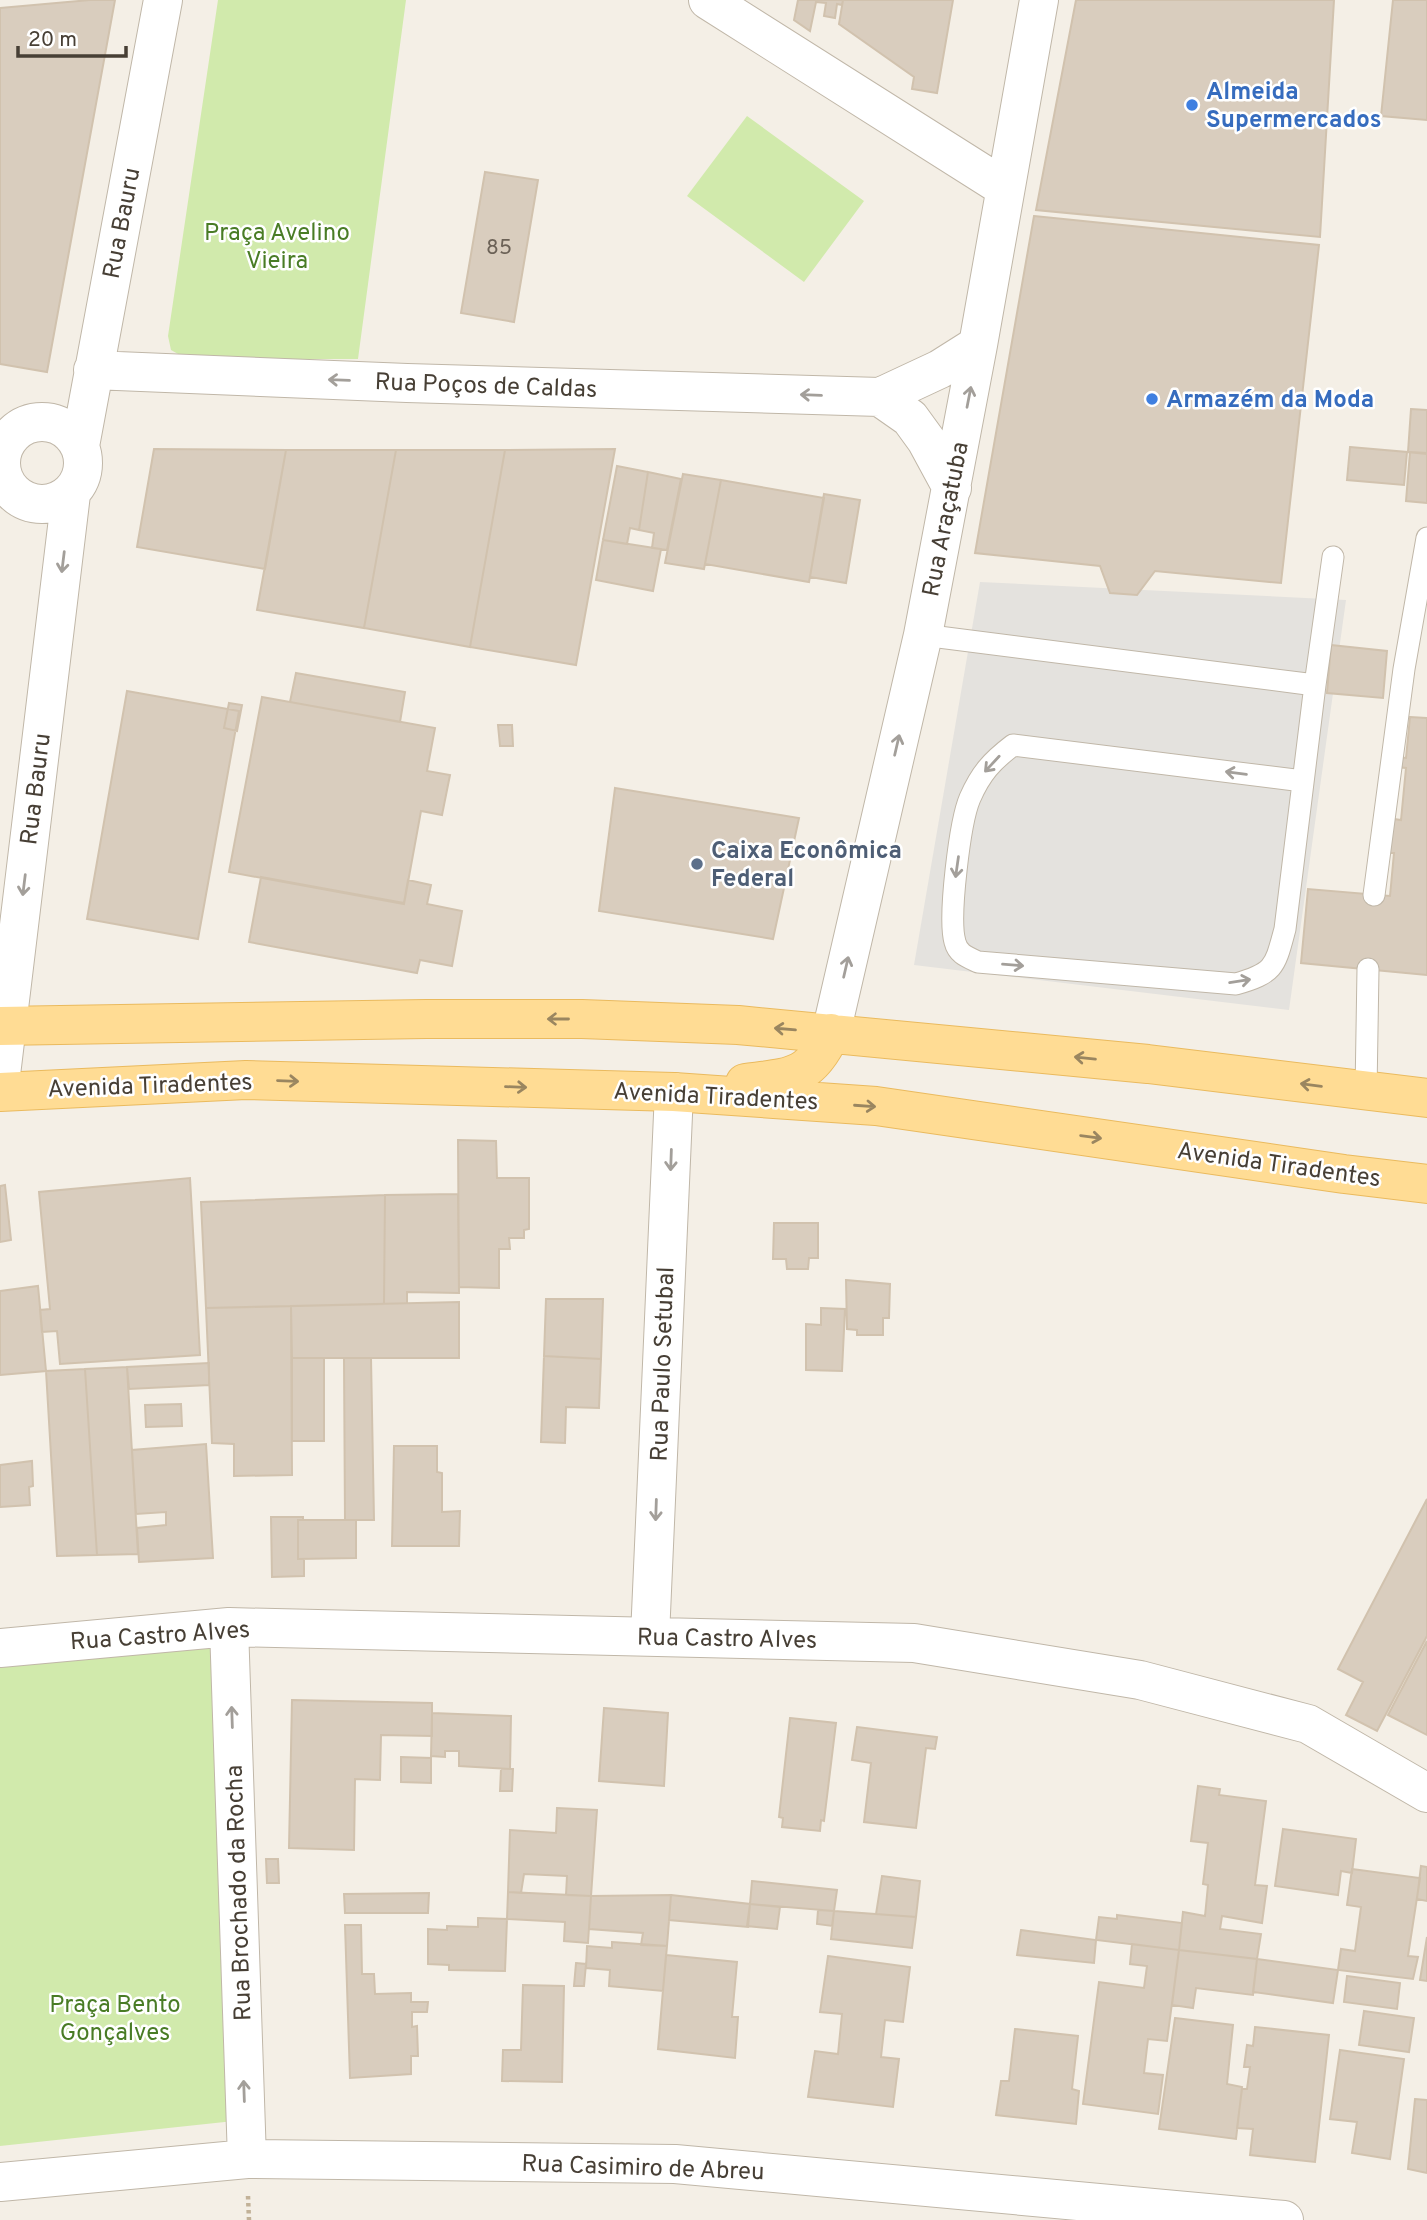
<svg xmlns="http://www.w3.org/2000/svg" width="1427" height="2220" font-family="Overpass,sans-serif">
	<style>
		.green { fill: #d1eaac }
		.parking { fill: #e4e2de }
		.building { fill: #d9cdbe; stroke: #d1c2ae; stroke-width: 2 }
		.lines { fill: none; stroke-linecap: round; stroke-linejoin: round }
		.service-casing { stroke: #c0b7a8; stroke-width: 23 }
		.minor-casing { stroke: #c0b7a8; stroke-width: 40 }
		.primary-casing { stroke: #eaba5e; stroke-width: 40 }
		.path { stroke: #c2b298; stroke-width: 4.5; stroke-dasharray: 3.5 3.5; stroke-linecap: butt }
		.service { stroke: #fff; stroke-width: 21 }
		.minor { stroke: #fff; stroke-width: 38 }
		.primary { stroke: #ffdc94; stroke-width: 38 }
		.oneway { stroke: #a39f9a }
		.oneway2 { stroke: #9a8660 }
		.shop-dot { fill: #3f7fe0; stroke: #fff; stroke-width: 2.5 }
		.service-dot { fill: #5c6f8a; stroke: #fff; stroke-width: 2.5 }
		.labels { text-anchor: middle; stroke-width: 5; stroke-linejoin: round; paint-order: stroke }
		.number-label { font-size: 21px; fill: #6c6257 }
		.shop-label { font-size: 24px; font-weight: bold; fill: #366cbe; stroke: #fff; text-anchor: start }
		.street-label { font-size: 24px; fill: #473f35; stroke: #fff }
		.park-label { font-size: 24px; fill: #497c25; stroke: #fff }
		.service-label { font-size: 24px; font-weight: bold; fill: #4e5e75; stroke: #fff; text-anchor: start }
	</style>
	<rect width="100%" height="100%" fill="#f4efe6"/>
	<!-- green -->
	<path class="green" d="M 218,0 L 406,0 L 358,359 L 187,359 L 171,350 L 168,336 Z
		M 747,116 L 864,201 L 804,282 L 687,196 Z
		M 216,1640 L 234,2121 L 0,2146 L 0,1663 Z"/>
	<!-- parking -->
	<path class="parking" d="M 980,582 L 1346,600 L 1289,1010 L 914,965 Z"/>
	<!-- building -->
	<path class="building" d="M 90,0 L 115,0 L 47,372 L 0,364 L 0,8 Z
		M 798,0 L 843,0 L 842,5 L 837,4 L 835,18 L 824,16 L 826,3 L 816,2 L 810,31 L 794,20 Z
		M 843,0 L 953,0 L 937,93 L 912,89 L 914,77 L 839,24 Z
		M 1076,0 L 1334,0 L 1320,237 L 1036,210 Z
		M 1393,0 L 1427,0 L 1427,120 L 1381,116 Z
		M 485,172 L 538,180 L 514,322 L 461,313 Z
		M 1034,216 L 1319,245 L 1281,583 L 1155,571 L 1137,595 L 1110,593 L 1100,566 L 975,553 Z
		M 1411,409 L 1427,410 L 1427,454 L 1408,452 Z
		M 1350,447 L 1407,452 L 1404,485 L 1347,480 Z
		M 154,449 L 286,450 L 265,569 L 137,547 Z
		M 615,449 L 576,665 L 470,647 L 505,450 Z
		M 286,450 L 396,450 L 364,628 L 257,610 Z
		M 396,450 L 505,450 L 470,647 L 364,628 Z
		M 1410,452 L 1427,453 L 1427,503 L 1406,501 Z
		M 617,466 L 648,472 L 639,530 L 630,528 L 627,544 L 603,540 Z
		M 648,472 L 681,479 L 667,550 L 652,548 L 654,533 L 639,530 Z
		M 683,474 L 721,480 L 704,569 L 665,563 Z
		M 721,480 L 824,498 L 809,582 L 705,564 Z
		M 824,494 L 860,500 L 846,583 L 810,577 Z
		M 603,540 L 661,549 L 653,591 L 596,580 Z
		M 1331,645 L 1387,651 L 1383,698 L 1327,693 Z
		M 296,673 L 405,692 L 400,722 L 290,702 Z
		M 127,691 L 239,711 L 198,939 L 87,919 Z
		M 262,697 L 435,728 L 427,771 L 450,775 L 442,815 L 421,811 L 404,904 L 229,872 Z
		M 229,703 L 242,705 L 237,731 L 224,728 Z
		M 1410,717 L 1427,718 L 1427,975 L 1301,963 L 1308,889 L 1390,896 L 1394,853 L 1383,853 L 1387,818 L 1401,820 L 1406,768 L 1396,767 L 1397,757 L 1406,758 Z
		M 498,725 L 512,725 L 513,746 L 500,746 Z
		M 615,788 L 799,818 L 773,939 L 599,911 Z
		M 261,877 L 404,903 L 408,880 L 431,885 L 427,904 L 462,911 L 452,966 L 420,960 L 417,973 L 249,942 Z
		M 458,1140 L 496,1141 L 497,1178 L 529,1178 L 529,1229 L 524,1230 L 524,1238 L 509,1238 L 510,1249 L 499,1249 L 499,1288 L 459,1287 Z
		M 190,1178 L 200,1355 L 60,1364 L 57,1331 L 42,1332 L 40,1310 L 50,1309 L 39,1192 Z
		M 5,1185 L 11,1240 L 0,1242 L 0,1186 Z
		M 458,1194 L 459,1293 L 407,1292 L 407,1304 L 384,1304 L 385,1195 Z
		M 385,1195 L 384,1304 L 206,1308 L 201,1202 Z
		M 774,1223 L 818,1223 L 818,1258 L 809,1258 L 808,1269 L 787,1269 L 786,1259 L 773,1259 Z
		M 846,1280 L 890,1284 L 889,1318 L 883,1318 L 883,1335 L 857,1335 L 857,1330 L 847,1329 Z
		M 38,1286 L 46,1371 L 0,1375 L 0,1291 Z
		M 546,1299 L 603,1299 L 601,1359 L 544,1356 Z
		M 459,1302 L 459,1358 L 292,1358 L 291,1306 Z
		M 291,1306 L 292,1475 L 234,1476 L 234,1444 L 212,1443 L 206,1308 Z
		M 821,1308 L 845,1309 L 842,1371 L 806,1370 L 806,1324 L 821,1325 Z
		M 544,1356 L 601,1359 L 599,1408 L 566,1407 L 565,1443 L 541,1442 Z
		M 292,1358 L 324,1358 L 324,1441 L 292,1441 Z
		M 344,1358 L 371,1358 L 374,1520 L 345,1520 Z
		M 209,1363 L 209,1385 L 129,1389 L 127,1367 Z
		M 127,1367 L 138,1554 L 97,1555 L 85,1369 Z
		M 85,1369 L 97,1555 L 57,1556 L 46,1371 Z
		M 181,1404 L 182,1426 L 146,1427 L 145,1405 Z
		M 206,1444 L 213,1558 L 139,1562 L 137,1528 L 166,1525 L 166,1512 L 136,1514 L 132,1450 Z
		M 394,1446 L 437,1446 L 437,1472 L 442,1473 L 442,1512 L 460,1511 L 459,1546 L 392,1546 Z
		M 32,1461 L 33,1486 L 29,1487 L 30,1505 L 0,1507 L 0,1465 Z
		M 1427,1499 L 1427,1636 L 1377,1731 L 1346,1715 L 1363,1682 L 1338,1669 Z
		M 271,1517 L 303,1517 L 303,1520 L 298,1520 L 298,1559 L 304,1559 L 304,1576 L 272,1577 Z
		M 298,1520 L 356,1520 L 356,1558 L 298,1559 Z
		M 1427,1641 L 1427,1735 L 1388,1715 Z
		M 292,1700 L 432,1703 L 432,1736 L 381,1735 L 380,1780 L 355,1779 L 354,1850 L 289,1848 Z
		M 604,1708 L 668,1713 L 664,1786 L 599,1781 Z
		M 432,1713 L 511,1716 L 510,1769 L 459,1766 L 459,1751 L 445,1751 L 445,1757 L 431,1756 Z
		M 790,1718 L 836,1723 L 824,1821 L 821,1820 L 820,1831 L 782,1827 L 783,1818 L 779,1817 Z
		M 857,1727 L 937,1737 L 935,1749 L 926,1748 L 916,1828 L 864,1822 L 871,1763 L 852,1760 Z
		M 401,1757 L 431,1758 L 431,1783 L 401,1782 Z
		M 501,1769 L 513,1769 L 512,1791 L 500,1791 Z
		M 1198,1786 L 1220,1789 L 1219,1795 L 1266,1801 L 1255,1885 L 1267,1886 L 1262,1923 L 1222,1916 L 1220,1929 L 1261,1934 L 1257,1959 L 1179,1950 L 1183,1912 L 1205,1916 L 1208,1885 L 1203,1884 L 1208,1843 L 1191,1841 Z
		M 557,1808 L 597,1810 L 591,1896 L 566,1895 L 567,1876 L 524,1874 L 521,1893 L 508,1892 L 510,1830 L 556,1833 Z
		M 1283,1829 L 1356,1839 L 1352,1873 L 1341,1871 L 1338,1895 L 1275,1886 Z
		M 266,1859 L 278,1859 L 279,1883 L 267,1883 Z
		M 1421,1866 L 1427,1867 L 1427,1901 L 1417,1899 Z
		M 1352,1869 L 1420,1878 L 1408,1956 L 1418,1957 L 1413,1979 L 1338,1970 L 1341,1949 L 1355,1951 L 1361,1907 L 1347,1905 Z
		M 882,1876 L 920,1881 L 916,1917 L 876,1914 Z
		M 752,1881 L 837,1890 L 834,1911 L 750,1904 Z
		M 508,1892 L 591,1896 L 588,1943 L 564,1941 L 565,1922 L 507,1919 Z
		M 429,1893 L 428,1913 L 345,1913 L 344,1894 Z
		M 671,1895 L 750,1904 L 748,1927 L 669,1920 Z
		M 671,1895 L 667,1946 L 641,1945 L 643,1933 L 589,1929 L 591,1896 Z
		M 750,1904 L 780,1907 L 777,1929 L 747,1926 Z
		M 818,1910 L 834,1911 L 832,1926 L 817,1924 Z
		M 834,1911 L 916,1917 L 912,1948 L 831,1939 Z
		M 1117,1915 L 1182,1923 L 1179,1950 L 1096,1940 L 1099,1917 L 1117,1919 Z
		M 478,1918 L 507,1919 L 505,1971 L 449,1970 L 449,1965 L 428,1964 L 428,1929 L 447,1930 L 447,1926 L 478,1927 Z
		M 345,1925 L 361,1925 L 362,1974 L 374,1974 L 375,1994 L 411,1993 L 411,2002 L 428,2002 L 427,2012 L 412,2012 L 412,2027 L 417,2026 L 418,2056 L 411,2056 L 411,2074 L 350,2078 Z
		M 1021,1930 L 1096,1940 L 1094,1963 L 1017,1955 Z
		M 1427,1937 L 1427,1981 L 1420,1980 Z
		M 612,1942 L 667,1946 L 663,1991 L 609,1986 L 610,1970 L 586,1968 L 587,1946 L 612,1948 Z
		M 1132,1944 L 1179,1950 L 1167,2041 L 1148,2039 L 1144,2073 L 1163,2075 L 1158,2114 L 1083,2104 L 1099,1982 L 1144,1988 L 1147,1966 L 1130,1964 Z
		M 1179,1950 L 1257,1959 L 1253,1995 L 1196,1988 L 1193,2008 L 1172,2005 Z
		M 666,1955 L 737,1962 L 732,2017 L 738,2017 L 735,2058 L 658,2049 Z
		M 828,1956 L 910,1967 L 903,2022 L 885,2020 L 881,2057 L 899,2059 L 893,2107 L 808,2097 L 815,2051 L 838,2054 L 842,2014 L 820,2012 Z
		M 1257,1959 L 1338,1970 L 1333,2003 L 1253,1992 Z
		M 576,1963 L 586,1964 L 584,1986 L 574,1986 Z
		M 1347,1976 L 1400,1983 L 1397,2009 L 1344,2002 Z
		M 523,1985 L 564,1986 L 562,2082 L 502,2081 L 503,2050 L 521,2050 Z
		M 1364,2011 L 1414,2018 L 1409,2052 L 1359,2045 Z
		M 1175,2018 L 1233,2025 L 1227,2084 L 1242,2087 L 1236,2139 L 1159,2129 Z
		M 1255,2027 L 1329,2035 L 1315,2162 L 1250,2155 L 1253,2129 L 1237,2128 L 1242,2089 L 1247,2089 L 1250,2067 L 1244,2067 L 1247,2045 L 1253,2046 Z
		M 1015,2029 L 1078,2036 L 1072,2089 L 1079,2091 L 1076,2124 L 996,2115 L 1001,2081 L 1009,2081 Z
		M 1340,2050 L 1404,2059 L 1390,2159 L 1352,2153 L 1357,2122 L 1330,2119 Z
		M 1415,2099 L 1427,2100 L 1427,2173 L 1408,2169 Z"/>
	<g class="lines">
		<!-- service casing -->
		<g class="service-casing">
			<path id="service" d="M 923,635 L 1315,685 L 1285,929 C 1275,966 1275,973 1236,984 L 978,962 C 967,957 958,954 955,942 C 948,918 960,821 970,798 C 981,773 992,761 1013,745 L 1303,781
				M 1315,685 L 1333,557
				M 1374,895 L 1404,669 L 1427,538
				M 1366,1092 L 1368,969"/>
		</g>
		<!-- minor casing -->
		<g class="minor-casing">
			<path id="minor" d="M 708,0 L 1005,188
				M 93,370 L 407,383 L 880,397 L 940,369 L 978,345
				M 880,397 L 910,418 L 926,440 L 952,488
				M1 463a41 41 0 1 1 82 0a41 41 0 1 1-82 0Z
				M 80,446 L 163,0
				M 831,1033 L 923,635 L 978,345 L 1039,0
				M 0,1083 L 71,494
				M 229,1627 L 247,2159
				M 650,1636 L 674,1092
				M 0,1648 L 229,1627 L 914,1643 L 1140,1680 L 1308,1724 L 1427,1793
				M 0,2182 L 247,2159 L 675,2164 L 1284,2220"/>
		</g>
		<!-- primary casing -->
		<g class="primary-casing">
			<path id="primary" d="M 0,1026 L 426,1019 L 582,1019 L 738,1025 L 1148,1064 L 1427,1098
				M 745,1083 C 791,1077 810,1079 831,1033
				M 0,1092 L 246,1080 L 674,1092 L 876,1106 L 1344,1174 L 1427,1184"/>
		</g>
		<!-- path -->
		<path class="path" d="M 248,2196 L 249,2220"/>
		<!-- service -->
		<use href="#service" class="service"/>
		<!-- minor -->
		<use href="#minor" class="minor"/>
		<!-- primary -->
		<use href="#primary" class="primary"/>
	</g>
	<!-- one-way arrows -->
	<defs><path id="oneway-shaft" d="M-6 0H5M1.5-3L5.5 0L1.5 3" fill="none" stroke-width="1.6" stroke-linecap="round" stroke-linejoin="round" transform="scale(1.75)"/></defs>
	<g class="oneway">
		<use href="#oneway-shaft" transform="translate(339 380) rotate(-178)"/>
		<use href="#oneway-shaft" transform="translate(811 395) rotate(-178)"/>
		<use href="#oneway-shaft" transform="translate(969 397) rotate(-79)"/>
		<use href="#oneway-shaft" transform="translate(63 562) rotate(97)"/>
		<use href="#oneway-shaft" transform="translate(897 745) rotate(-77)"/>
		<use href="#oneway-shaft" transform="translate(992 764) rotate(133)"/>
		<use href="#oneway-shaft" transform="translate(1236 773) rotate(-173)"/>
		<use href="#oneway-shaft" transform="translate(957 867) rotate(98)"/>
		<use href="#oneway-shaft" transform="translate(24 885) rotate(97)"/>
		<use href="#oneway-shaft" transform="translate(1013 965) rotate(5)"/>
		<use href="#oneway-shaft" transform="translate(846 967) rotate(-77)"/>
		<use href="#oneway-shaft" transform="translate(1240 981) rotate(-9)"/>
		<use href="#oneway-shaft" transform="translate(671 1160) rotate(92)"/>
		<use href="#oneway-shaft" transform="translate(656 1510) rotate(92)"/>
		<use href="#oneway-shaft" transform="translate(232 1717) rotate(-92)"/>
		<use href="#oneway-shaft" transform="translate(244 2091) rotate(-92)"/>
	</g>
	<g class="oneway2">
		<use href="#oneway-shaft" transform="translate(558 1019) rotate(-180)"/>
		<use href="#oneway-shaft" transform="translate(785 1029) rotate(-175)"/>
		<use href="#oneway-shaft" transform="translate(1085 1058) rotate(-174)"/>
		<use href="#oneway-shaft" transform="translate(288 1081) rotate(2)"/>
		<use href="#oneway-shaft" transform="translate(1311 1085) rotate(-173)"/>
		<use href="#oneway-shaft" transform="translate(516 1087) rotate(2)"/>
		<use href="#oneway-shaft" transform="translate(865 1106) rotate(4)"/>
		<use href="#oneway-shaft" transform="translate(1091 1137) rotate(8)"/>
	</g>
	<!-- markers -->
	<g class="shop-dot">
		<circle cx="1192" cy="105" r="7"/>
		<circle cx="1152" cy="399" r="7"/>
	</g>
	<circle class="service-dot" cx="697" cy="864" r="7"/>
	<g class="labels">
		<!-- number labels -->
		<g class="number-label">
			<text x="499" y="254">85</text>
		</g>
		<!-- shop labels -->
		<g class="shop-label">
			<text x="1206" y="99">Almeida<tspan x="1206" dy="28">Supermercados</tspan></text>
			<text x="1166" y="407">Armazém da Moda</text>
		</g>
		<!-- street labels -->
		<g class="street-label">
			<text transform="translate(121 223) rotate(-79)" y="8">Rua Bauru</text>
			<text transform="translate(486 385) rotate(2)" y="8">Rua Poços de Caldas</text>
			<text transform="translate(945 519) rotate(-79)" y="8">Rua Araçatuba</text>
			<text transform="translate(35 789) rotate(-83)" y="8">Rua Bauru</text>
			<text transform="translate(150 1085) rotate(-2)" y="8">Avenida Tiradentes</text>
			<text transform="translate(716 1096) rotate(3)" y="8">Avenida Tiradentes</text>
			<text transform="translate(1279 1164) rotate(8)" y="8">Avenida Tiradentes</text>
			<text transform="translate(662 1364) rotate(-88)" y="8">Rua Paulo Setubal</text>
			<text transform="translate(160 1635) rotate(-4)" y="8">Rua Castro Alves</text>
			<text transform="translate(727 1638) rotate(1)" y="8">Rua Castro Alves</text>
			<text transform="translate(238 1893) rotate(-92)" y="8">Rua Brochado da Rocha</text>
			<text transform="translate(643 2167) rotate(2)" y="8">Rua Casimiro de Abreu</text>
		</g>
		<!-- park labels -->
		<g class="park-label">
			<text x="277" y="240">Praça Avelino<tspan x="277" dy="28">Vieira</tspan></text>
			<text x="115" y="2012">Praça Bento<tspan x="115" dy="28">Gonçalves</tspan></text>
		</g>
		<!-- service labels -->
		<g class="service-label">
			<text x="711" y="858">Caixa Econômica<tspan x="711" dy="28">Federal</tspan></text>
		</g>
	</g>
	<!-- scale -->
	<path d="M18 46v10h108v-10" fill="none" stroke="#473f35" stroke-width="3.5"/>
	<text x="28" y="46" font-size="21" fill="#473f35" stroke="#ffffff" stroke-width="5" paint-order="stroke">20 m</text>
</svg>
